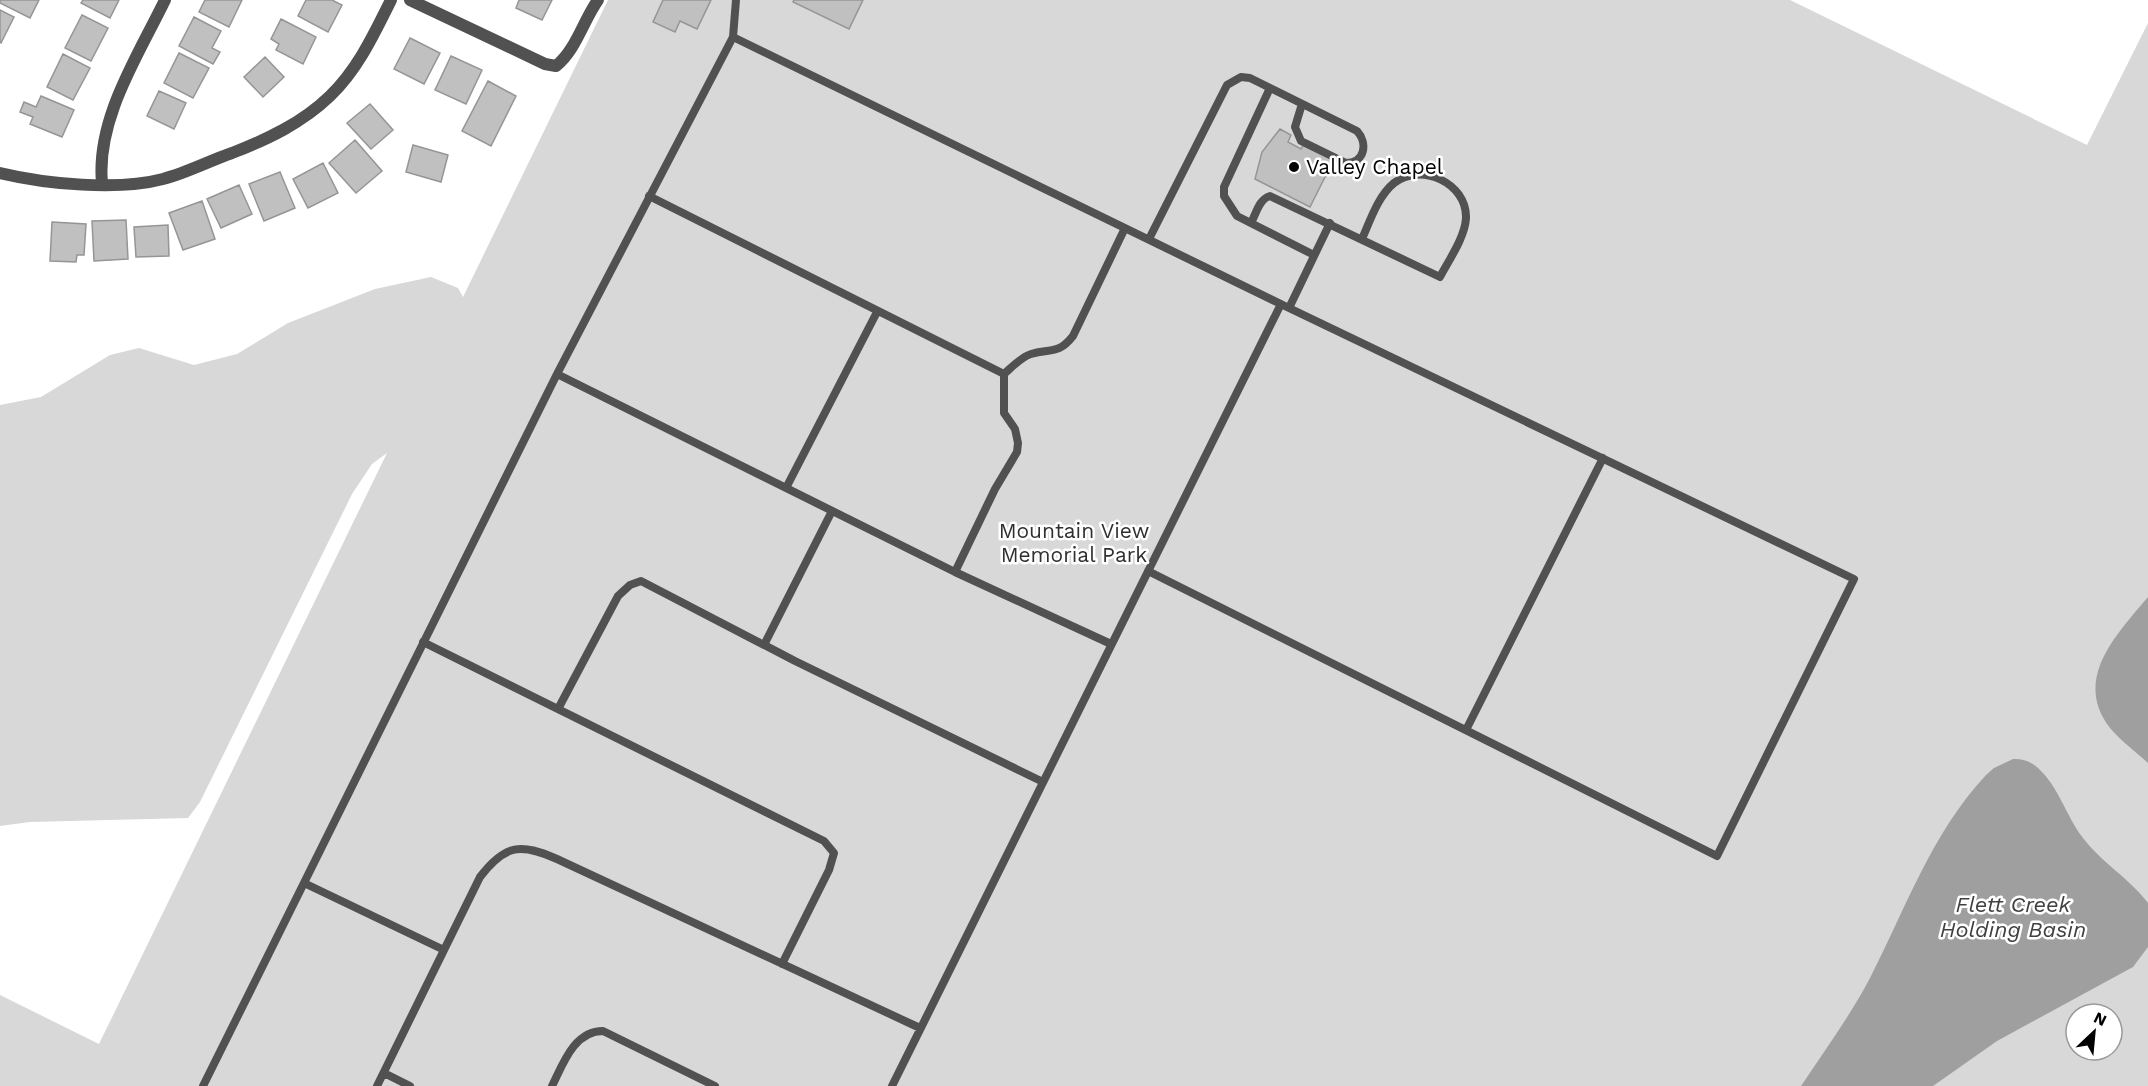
<svg xmlns="http://www.w3.org/2000/svg" width="2148" height="1086" font-family="'Work Sans',sans-serif">
	<style>
		.green { fill: #d8d8d8; fill-rule: evenodd }
		.water { fill: #9f9f9f }
		.building { fill: #c0c0c0; stroke: #959595; stroke-width: 1.5 }
		.lines { fill: none; stroke-linecap: round; stroke-linejoin: round }
		.service { stroke: #515151; stroke-width: 8 }
		.minor { stroke: #515151; stroke-width: 12 }
		.poi-dot { fill: #000; stroke: #fff; stroke-width: 2 }
		.labels { text-anchor: middle; stroke-width: 5; stroke-linejoin: round; paint-order: stroke }
		.poi-label { font-size: 21px; fill: #000; stroke: #fff; text-anchor: start }
		.park-label { font-size: 21px; fill: #2f2f2f; stroke: #fff }
		.water-label { font-size: 22px; font-style: italic; fill: #404040; stroke: #fff }
	</style>
	<rect width="100%" height="100%" fill="#fff"/>
	<!-- green -->
	<path class="green" d="M 608,0 L 1790,0 L 2087,145 L 2148,23 L 2148,1086 L 0,1086 L 0,995 L 99,1044 L 387,453 L 372,464 L 352,494 L 200,802 L 188,818 L 30,822 L 0,826 L 0,405 L 41,397 L 110,355 L 139,348 L 194,365 L 237,354 L 288,323 L 375,289 L 431,277 L 458,288 L 463,297 ZM 2076,1014 L 2112,1014 L 2112,1050 L 2076,1050 Z"/>
	<!-- water -->
	<path class="water" d="M 2148,597 L 2148,763 C 2136,752 2121,741 2110,728 C 2072,679 2117,634 2148,597 Z
		M 2013,759 C 2023,759 2030,761 2038,768 C 2059,787 2066,816 2083,838 C 2102,863 2128,877 2148,903 L 2148,947 L 2133,967 L 1997,1041 L 1933,1086 L 1801,1086 C 1825,1050 1850,1016 1870,978 C 1906,908 1931,834 1986,775 L 1994,768 Z"/>
	<!-- building -->
	<path class="building" d="M 0,0 L 39,0 L 30,18 L 0,3 Z
		M 83,0 L 119,0 L 110,18 L 81,3 Z
		M 205,0 L 242,0 L 229,27 L 199,12 Z
		M 306,0 L 332,0 L 342,5 L 328,32 L 298,16 Z
		M 519,0 L 552,0 L 542,20 L 516,8 Z
		M 663,0 L 711,0 L 697,29 L 680,21 L 675,32 L 653,22 Z
		M 794,0 L 863,0 L 849,29 L 793,2 Z
		M 0,10 L 14,17 L 1,43 L 0,42 Z
		M 82,15 L 108,28 L 91,61 L 65,48 Z
		M 194,17 L 221,31 L 212,48 L 220,52 L 213,64 L 179,46 Z
		M 281,19 L 316,37 L 303,64 L 276,50 L 279,44 L 271,39 Z
		M 410,38 L 440,53 L 424,84 L 394,69 Z
		M 179,53 L 209,68 L 193,98 L 164,83 Z
		M 63,54 L 90,68 L 73,100 L 47,87 Z
		M 451,56 L 482,70 L 466,104 L 435,90 Z
		M 265,57 L 284,77 L 263,97 L 244,77 Z
		M 488,81 L 516,96 L 491,146 L 462,131 Z
		M 159,91 L 186,103 L 174,129 L 147,116 Z
		M 41,96 L 74,110 L 62,137 L 30,124 L 33,117 L 20,112 L 24,102 L 36,107 Z
		M 370,104 L 393,130 L 371,149 L 347,123 Z
		M 1280,129 L 1291,135 L 1288,142 L 1301,149 L 1306,140 L 1336,155 L 1310,207 L 1255,179 L 1262,152 Z
		M 355,140 L 382,171 L 356,193 L 329,163 Z
		M 413,145 L 448,155 L 441,182 L 406,172 Z
		M 323,163 L 338,193 L 308,208 L 293,179 Z
		M 280,172 L 295,208 L 264,221 L 249,184 Z
		M 239,185 L 252,214 L 221,228 L 207,199 Z
		M 202,201 L 215,239 L 183,250 L 169,213 Z
		M 126,220 L 128,259 L 94,261 L 92,221 Z
		M 52,222 L 86,224 L 84,255 L 77,255 L 76,262 L 50,261 Z
		M 168,225 L 169,256 L 136,257 L 134,227 Z"/>
	<g class="lines">
		<!-- service -->
		<path class="service" d="M 733,37 L 736,0
			M 1270,88 L 1224,187 L 1224,196 L 1237,216 L 1314,255
			M 649,196 L 1004,374 C 1011,368 1021,357 1031,354 C 1051,348 1058,355 1073,336 L 1125,228
			M 1251,223 C 1256,214 1259,199 1270,196 L 1440,277 C 1449,260 1465,237 1466,218 C 1467,183 1421,162 1394,183 C 1378,196 1370,221 1362,239
			M 1149,239 L 1227,85 L 1241,77 L 1250,78 L 1357,131 C 1368,143 1365,163 1346,163 L 1301,141 L 1295,127 L 1302,104
			M 1289,308 L 1330,223
			M 557,374 L 955,572 L 1111,644
			M 786,488 L 877,312
			M 955,572 L 995,489 L 1017,452 L 1018,443 L 1015,429 L 1004,413 L 1004,374
			M 423,642 L 824,841 L 834,853 L 829,870 L 782,964
			M 764,645 L 832,511
			M 558,709 L 618,596 L 630,585 L 641,581 L 795,661 L 1043,782
			M 1466,730 L 1603,458
			M 304,883 L 444,950
			M 384,1073 L 410,1086
			M 203,1086 L 557,374 L 733,37 L 1289,308 L 1854,579 L 1717,856 L 1148,571
			M 377,1086 L 480,877 C 505,844 521,843 557,859 L 920,1028
			M 552,1086 C 563,1064 574,1031 603,1031 L 715,1086
			M 892,1086 L 1281,304"/>
		<!-- minor -->
		<path class="minor" d="M 410,0 L 545,64 L 556,66 C 576,50 583,21 598,0
			M 0,173 C 46,184 118,191 163,179 C 186,173 209,161 232,153 C 268,139 302,123 330,96 C 358,69 374,34 391,0
			M 102,183 C 96,119 138,56 165,0"/>
	</g>
	<!-- markers -->
	<circle class="poi-dot" cx="1294" cy="167" r="6"/>
	<g class="labels">
		<!-- poi labels -->
		<g class="poi-label">
			<text x="1306" y="174">Valley Chapel</text>
		</g>
		<!-- park labels -->
		<g class="park-label">
			<text x="1074" y="538">Mountain View<tspan x="1074" dy="24">Memorial Park</tspan></text>
		</g>
		<!-- water labels -->
		<g class="water-label">
			<text x="2013" y="912">Flett Creek<tspan x="2013" dy="25">Holding Basin</tspan></text>
		</g>
	</g>
	<!-- north arrow -->
	<g transform="translate(2094 1032) rotate(26)"><circle r="28" fill="#ffffff" stroke="#999999" stroke-width="1.5"/>
	<path d="M0-4.5L10 22L0 15L-10 22Z" fill="#000000"/>
	<text y="-9" font-size="16" font-weight="bold" text-anchor="middle" fill="#000000">N</text>
	</g>
</svg>
